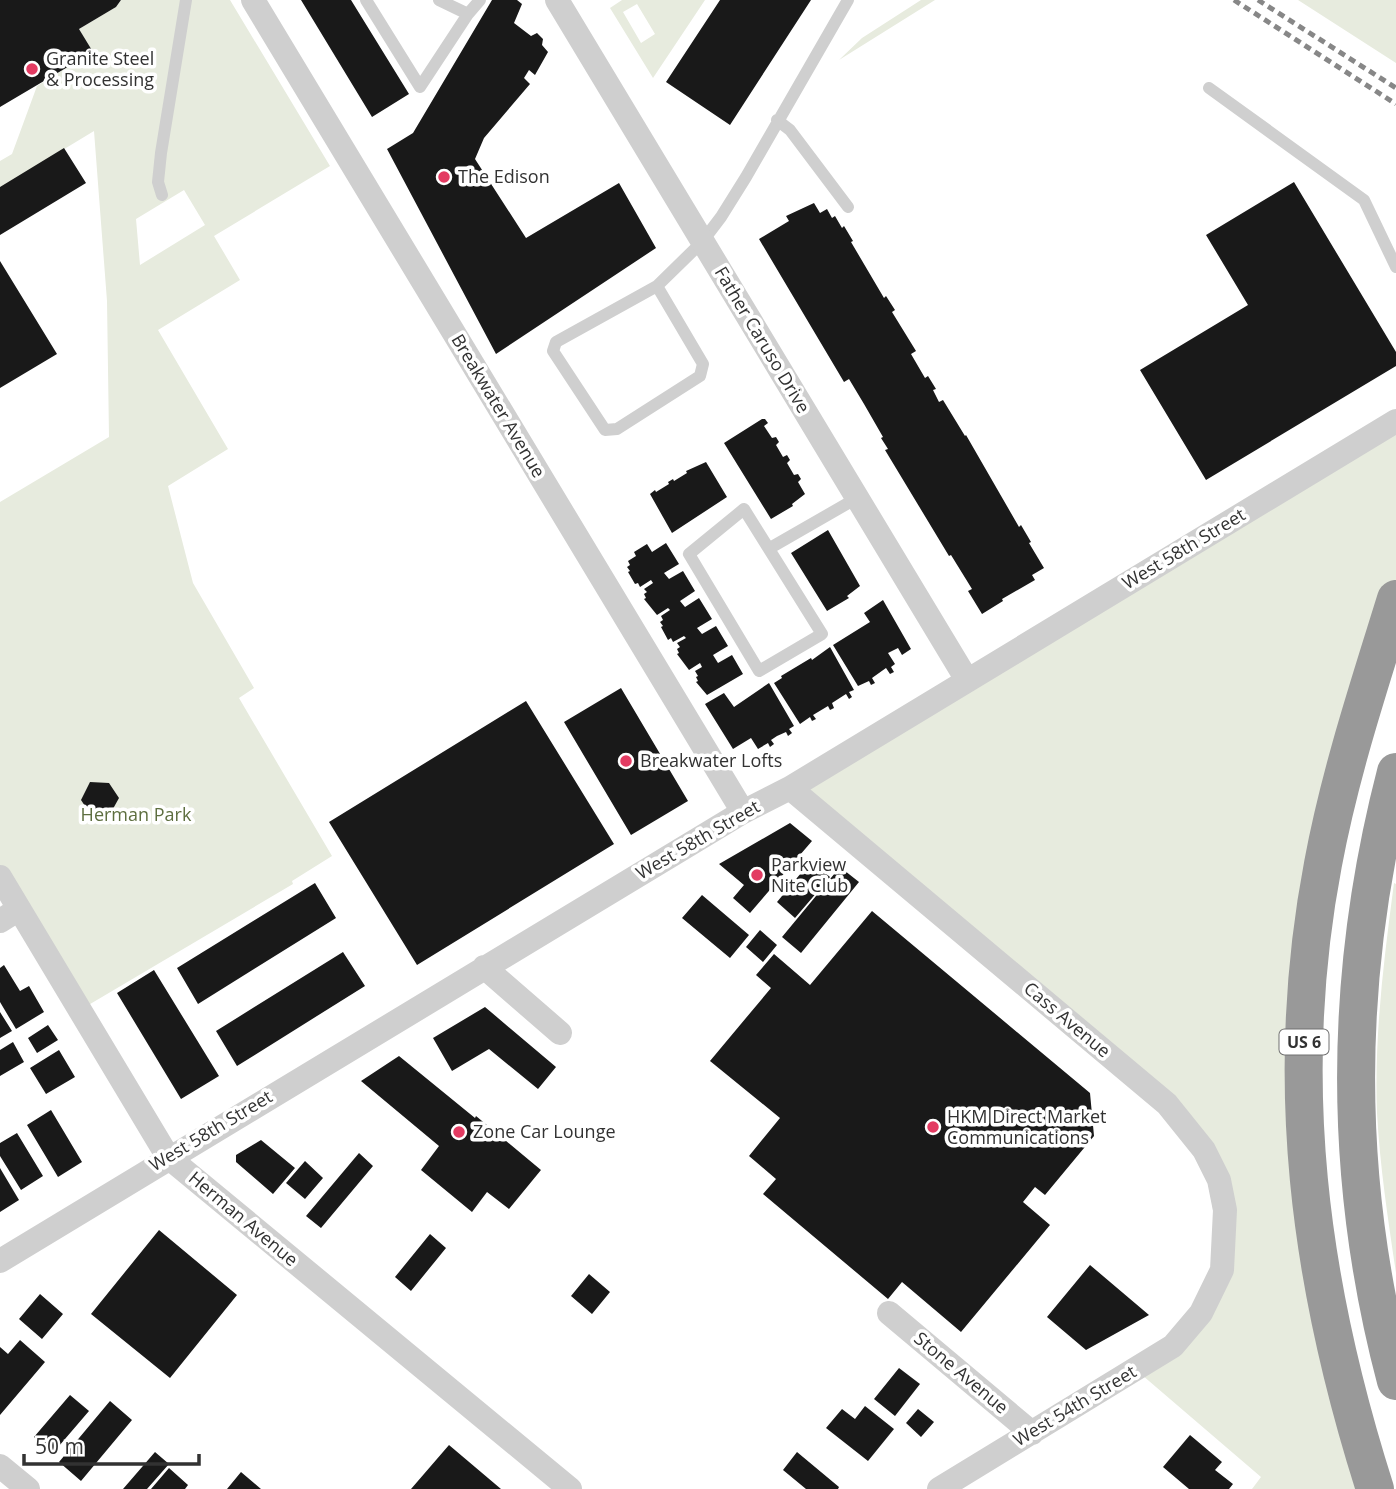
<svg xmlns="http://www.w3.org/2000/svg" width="1396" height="1489" font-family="'Open Sans',sans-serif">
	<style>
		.green { fill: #e7ebde; fill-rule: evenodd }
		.building { fill: #191919 }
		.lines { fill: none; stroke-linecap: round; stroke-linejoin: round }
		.service { stroke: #cfcfcf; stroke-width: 12 }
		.minor { stroke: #cfcfcf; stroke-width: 24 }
		.motorway { stroke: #999; stroke-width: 38 }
		.rail { stroke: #878787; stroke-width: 5; stroke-dasharray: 7 5; stroke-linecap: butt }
		.poi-dot { fill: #e33b62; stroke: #fff; stroke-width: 2.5 }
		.labels { text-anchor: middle; stroke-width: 7; stroke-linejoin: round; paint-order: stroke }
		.shield { fill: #fff; stroke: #707070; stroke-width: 2 }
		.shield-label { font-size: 16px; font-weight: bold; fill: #323232 }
		.poi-label { font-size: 18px; fill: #323232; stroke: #fff; text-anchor: start }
		.street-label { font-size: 18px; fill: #323232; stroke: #fff }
		.park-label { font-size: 18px; fill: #5d6e3f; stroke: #fff }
	</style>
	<rect width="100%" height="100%" fill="#fff"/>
	<!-- green -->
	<path class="green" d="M 121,0 L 230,0 L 330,166 L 214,236 L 240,280 L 158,330 L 228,449 L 168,486 L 193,583 L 254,688 L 239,698 L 332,856 L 292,881 L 293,884 L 80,1010 L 0,877 L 0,502 L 109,437 L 107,301 L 94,131 L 0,188 L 0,161 L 12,154 L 37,86 L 92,52 L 79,29 L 116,7 ZM 184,190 L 205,225 L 140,265 L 136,219 Z
		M 622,0 L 705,0 L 653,78 L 610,8 ZM 637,4 L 655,34 L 641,43 L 623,12 Z
		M 921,0 L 935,0 L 839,60 L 862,38 Z
		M 1298,0 L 1396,0 L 1396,63 Z
		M 1396,421 L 1396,599 L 1354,734 L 1303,1084 L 1375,1489 L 1252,1489 L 1261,1477 L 1135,1369 L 1173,1346 L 1222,1270 L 1204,1150 L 790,788 Z
		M 1394,883 L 1396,884 L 1396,1273 C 1388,1219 1380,1167 1377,1113 C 1374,1036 1384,959 1394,883 Z"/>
	<!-- building -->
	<path class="building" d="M 0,0 L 121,0 L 116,7 L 79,29 L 93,52 L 0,107 Z
		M 301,0 L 351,0 L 409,94 L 372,117 Z
		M 492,0 L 517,0 L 522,4 L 514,23 L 531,36 L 537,33 L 543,39 L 542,45 L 548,52 L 535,75 L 529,70 L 524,78 L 530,84 L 484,138 L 475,159 L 526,238 L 619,183 L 656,248 L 496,354 L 387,149 L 413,133 Z
		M 720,0 L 811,0 L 730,125 L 666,82 Z
		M 64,148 L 86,183 L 0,235 L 0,187 Z
		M 1294,182 L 1396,352 L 1396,366 L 1206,480 L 1140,370 L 1248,305 L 1206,235 Z
		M 814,203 L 820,213 L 827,209 L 832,218 L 835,216 L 842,228 L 844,226 L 853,241 L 851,242 L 884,298 L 886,296 L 895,310 L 892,312 L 916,351 L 911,354 L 925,378 L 928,376 L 936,389 L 933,390 L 939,402 L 943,400 L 965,436 L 966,435 L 1019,527 L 1021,525 L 1031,542 L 1029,543 L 1044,568 L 1032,575 L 1035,580 L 1002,599 L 1003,601 L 982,614 L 968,591 L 972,589 L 951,555 L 949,556 L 885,450 L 888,449 L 881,438 L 883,437 L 864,404 L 849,379 L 844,382 L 759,239 L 789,221 L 786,216 Z
		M 0,261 L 57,354 L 0,388 Z
		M 762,419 L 765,419 L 768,423 L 764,426 L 772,438 L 776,437 L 779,442 L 776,445 L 783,457 L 787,455 L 790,460 L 787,463 L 794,475 L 798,474 L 801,479 L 798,482 L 805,494 L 792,504 L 793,506 L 771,519 L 724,443 Z
		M 706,462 L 727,497 L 672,533 L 650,494 L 655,490 L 656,492 L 669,484 L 668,482 L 673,479 L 674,481 L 687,473 L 686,471 Z
		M 828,530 L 860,586 L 847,596 L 849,598 L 827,611 L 791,553 Z
		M 666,543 L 679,564 L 664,573 L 669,579 L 683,571 L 695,591 L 680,601 L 685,607 L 699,598 L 712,619 L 697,628 L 702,634 L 716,626 L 728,646 L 713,655 L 718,663 L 732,655 L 743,674 L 707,695 L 696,682 L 698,681 L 696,677 L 698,676 L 695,671 L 702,667 L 700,663 L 689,670 L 677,654 L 679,653 L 677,649 L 680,647 L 677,643 L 686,638 L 684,636 L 673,642 L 671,638 L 668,640 L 661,627 L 663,626 L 660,622 L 663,620 L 661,616 L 670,610 L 668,608 L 657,615 L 644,599 L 646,598 L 644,594 L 647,592 L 644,589 L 653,583 L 651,580 L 640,587 L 638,583 L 635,584 L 628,572 L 630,571 L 627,567 L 630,565 L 628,561 L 636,556 L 634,552 L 647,544 L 652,552 Z
		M 883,600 L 911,649 L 902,655 L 898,648 L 888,653 L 895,664 L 891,667 L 894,672 L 890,674 L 886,668 L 872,678 L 875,683 L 871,685 L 869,681 L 858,686 L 833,645 L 870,622 L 864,613 Z
		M 830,647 L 854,690 L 849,692 L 852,697 L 849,699 L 846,694 L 832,703 L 834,708 L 830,710 L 828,706 L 813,715 L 816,719 L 812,721 L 810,717 L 800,724 L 774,683 L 782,678 L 781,676 L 811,658 L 812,660 Z
		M 769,683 L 794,726 L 789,729 L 792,733 L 788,736 L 786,732 L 777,736 L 771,740 L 774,744 L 770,747 L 768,743 L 758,749 L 751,738 L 733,749 L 705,704 L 724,693 L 734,707 Z
		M 621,688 L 688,801 L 631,835 L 564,722 Z
		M 526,701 L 614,844 L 417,965 L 329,822 Z
		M 90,782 L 109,783 L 119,798 L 109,816 L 91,815 L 81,800 Z
		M 790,823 L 812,841 L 750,913 L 733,898 L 744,885 L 719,864 Z
		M 811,861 L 830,877 L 795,918 L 777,902 Z
		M 840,867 L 859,882 L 801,953 L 782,937 Z
		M 315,883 L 336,918 L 198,1004 L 177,968 Z
		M 702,895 L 749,935 L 730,958 L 682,918 Z
		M 872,911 L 1090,1093 L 1094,1136 L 1045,1195 L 1035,1187 L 1023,1202 L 1050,1225 L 961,1332 L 902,1282 L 888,1299 L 763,1194 L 776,1179 L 749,1156 L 780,1118 L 710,1061 L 771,988 L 756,975 L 774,954 L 810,985 Z
		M 760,930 L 777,945 L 763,962 L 746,947 Z
		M 343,952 L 365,986 L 237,1066 L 216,1031 Z
		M 4,965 L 20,991 L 29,986 L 44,1012 L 16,1029 L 0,1002 L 0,968 Z
		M 154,970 L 219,1076 L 181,1099 L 117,993 Z
		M 485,1007 L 556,1067 L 538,1089 L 489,1049 L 452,1071 L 433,1038 Z
		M 0,1012 L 12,1031 L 0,1038 Z
		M 48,1025 L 58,1040 L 37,1053 L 28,1038 Z
		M 13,1042 L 24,1062 L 0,1076 L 0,1050 Z
		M 59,1050 L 75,1077 L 46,1094 L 30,1068 Z
		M 399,1056 L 475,1118 L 476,1116 L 541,1170 L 509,1209 L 487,1192 L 472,1212 L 421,1170 L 439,1146 L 361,1081 Z
		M 51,1110 L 82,1162 L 58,1177 L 27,1125 Z
		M 17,1133 L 43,1176 L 21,1190 L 0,1156 L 0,1143 Z
		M 261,1140 L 295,1168 L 273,1194 L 236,1162 L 236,1155 Z
		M 359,1153 L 373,1166 L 321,1228 L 306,1216 Z
		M 305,1161 L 323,1178 L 305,1199 L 286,1183 Z
		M 0,1168 L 19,1200 L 0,1212 Z
		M 159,1230 L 237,1295 L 170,1378 L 91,1314 Z
		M 430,1234 L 446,1248 L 411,1291 L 395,1277 Z
		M 1090,1265 L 1149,1315 L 1086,1350 L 1047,1317 Z
		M 589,1274 L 610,1292 L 592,1314 L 571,1296 Z
		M 40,1294 L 63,1314 L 42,1339 L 19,1319 Z
		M 20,1340 L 45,1362 L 0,1415 L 0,1347 L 8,1354 Z
		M 899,1368 L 920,1384 L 895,1416 L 874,1399 Z
		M 70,1395 L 89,1411 L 53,1453 L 34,1437 Z
		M 110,1401 L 132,1420 L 81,1481 L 59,1462 Z
		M 865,1406 L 894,1429 L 868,1461 L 826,1428 L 842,1409 L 855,1419 Z
		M 918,1409 L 934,1422 L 921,1437 L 906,1423 Z
		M 1190,1435 L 1222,1462 L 1215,1470 L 1233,1484 L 1229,1489 L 1189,1489 L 1163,1467 Z
		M 449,1445 L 501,1489 L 411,1489 Z
		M 155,1452 L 169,1464 L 147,1489 L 123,1489 Z
		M 797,1452 L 839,1487 L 838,1489 L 806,1489 L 783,1470 Z
		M 169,1468 L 188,1485 L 185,1489 L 151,1489 Z
		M 241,1472 L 261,1489 L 227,1489 Z"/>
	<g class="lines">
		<!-- service -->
		<path class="service" d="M 366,0 L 420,87 L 468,14
			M 439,0 L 468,14 L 480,0
			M 1209,88 L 1364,200 L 1396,267
			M 777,120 L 790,130 L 848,207
			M 162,195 L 158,182 L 161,153 L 186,0
			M 657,286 L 703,364 L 700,376 L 617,429 L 605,430 L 553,351 L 556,342 L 657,286 L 702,242 L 721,217 L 746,177 L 848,0
			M 744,509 L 822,634 L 759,671 L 689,554 Z
			M 770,548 L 857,498"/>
		<!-- minor -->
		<path class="minor" d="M 253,0 L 743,812
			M 557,0 L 967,680
			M 790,788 L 1167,1104 L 1204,1150 L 1219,1180 L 1225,1210 L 1222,1270 L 1201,1313 L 1173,1346 L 939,1489
			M 0,877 L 168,1157 L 570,1489
			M 0,921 L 19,909
			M 484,967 L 560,1033
			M 0,1261 L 743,812 L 790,788 L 1396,421
			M 889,1313 L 1032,1433
			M 0,1466 L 28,1489"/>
		<!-- motorway -->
		<path class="motorway" d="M 1396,772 C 1343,976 1342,1177 1396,1381
			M 1375,1489 C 1309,1282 1282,1079 1323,864 C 1340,773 1369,686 1396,599"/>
		<!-- rail -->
		<path class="rail" d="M 1234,0 L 1396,104
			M 1258,0 L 1396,88"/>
	</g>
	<!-- markers -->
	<g class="poi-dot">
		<circle cx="32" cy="69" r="7"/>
		<circle cx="444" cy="177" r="7"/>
		<circle cx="626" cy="761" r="7"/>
		<circle cx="757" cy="875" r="7"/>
		<circle cx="933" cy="1127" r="7"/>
		<circle cx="459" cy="1132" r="7"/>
	</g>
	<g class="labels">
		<!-- shield labels -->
		<rect class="shield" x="1279.5" y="1029.5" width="49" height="25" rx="5"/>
		<g class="shield-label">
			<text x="1304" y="1048">US 6</text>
		</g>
		<!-- poi labels -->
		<g class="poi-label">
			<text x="46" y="65">Granite Steel<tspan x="46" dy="21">&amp; Processing</tspan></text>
			<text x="458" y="183">The Edison</text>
			<text x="640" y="767">Breakwater Lofts</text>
			<text x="771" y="871">Parkview<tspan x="771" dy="21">Nite Club</tspan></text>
			<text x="947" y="1123">HKM Direct Market<tspan x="947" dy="21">Communications</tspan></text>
			<text x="473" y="1138">Zone Car Lounge</text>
		</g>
		<!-- street labels -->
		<g class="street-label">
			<text transform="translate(762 340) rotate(59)" y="6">Father Caruso Drive</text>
			<text transform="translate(498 406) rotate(59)" y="6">Breakwater Avenue</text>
			<text transform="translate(1184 549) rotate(-31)" y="6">West 58th Street</text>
			<text transform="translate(698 840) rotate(-30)" y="6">West 58th Street</text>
			<text transform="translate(1067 1020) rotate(40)" y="6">Cass Avenue</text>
			<text transform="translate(211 1131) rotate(-31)" y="6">West 58th Street</text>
			<text transform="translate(243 1219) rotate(40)" y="6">Herman Avenue</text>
			<text transform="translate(961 1373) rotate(40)" y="6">Stone Avenue</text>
			<text transform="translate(1075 1406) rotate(-31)" y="6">West 54th Street</text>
		</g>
		<!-- park labels -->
		<g class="park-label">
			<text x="136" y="821">Herman Park</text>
		</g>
	</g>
	<!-- scale -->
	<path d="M24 1454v10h175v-10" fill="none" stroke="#323232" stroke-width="3.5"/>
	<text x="35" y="1454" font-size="21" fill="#323232" stroke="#ffffff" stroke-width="5" paint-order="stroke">50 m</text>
</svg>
